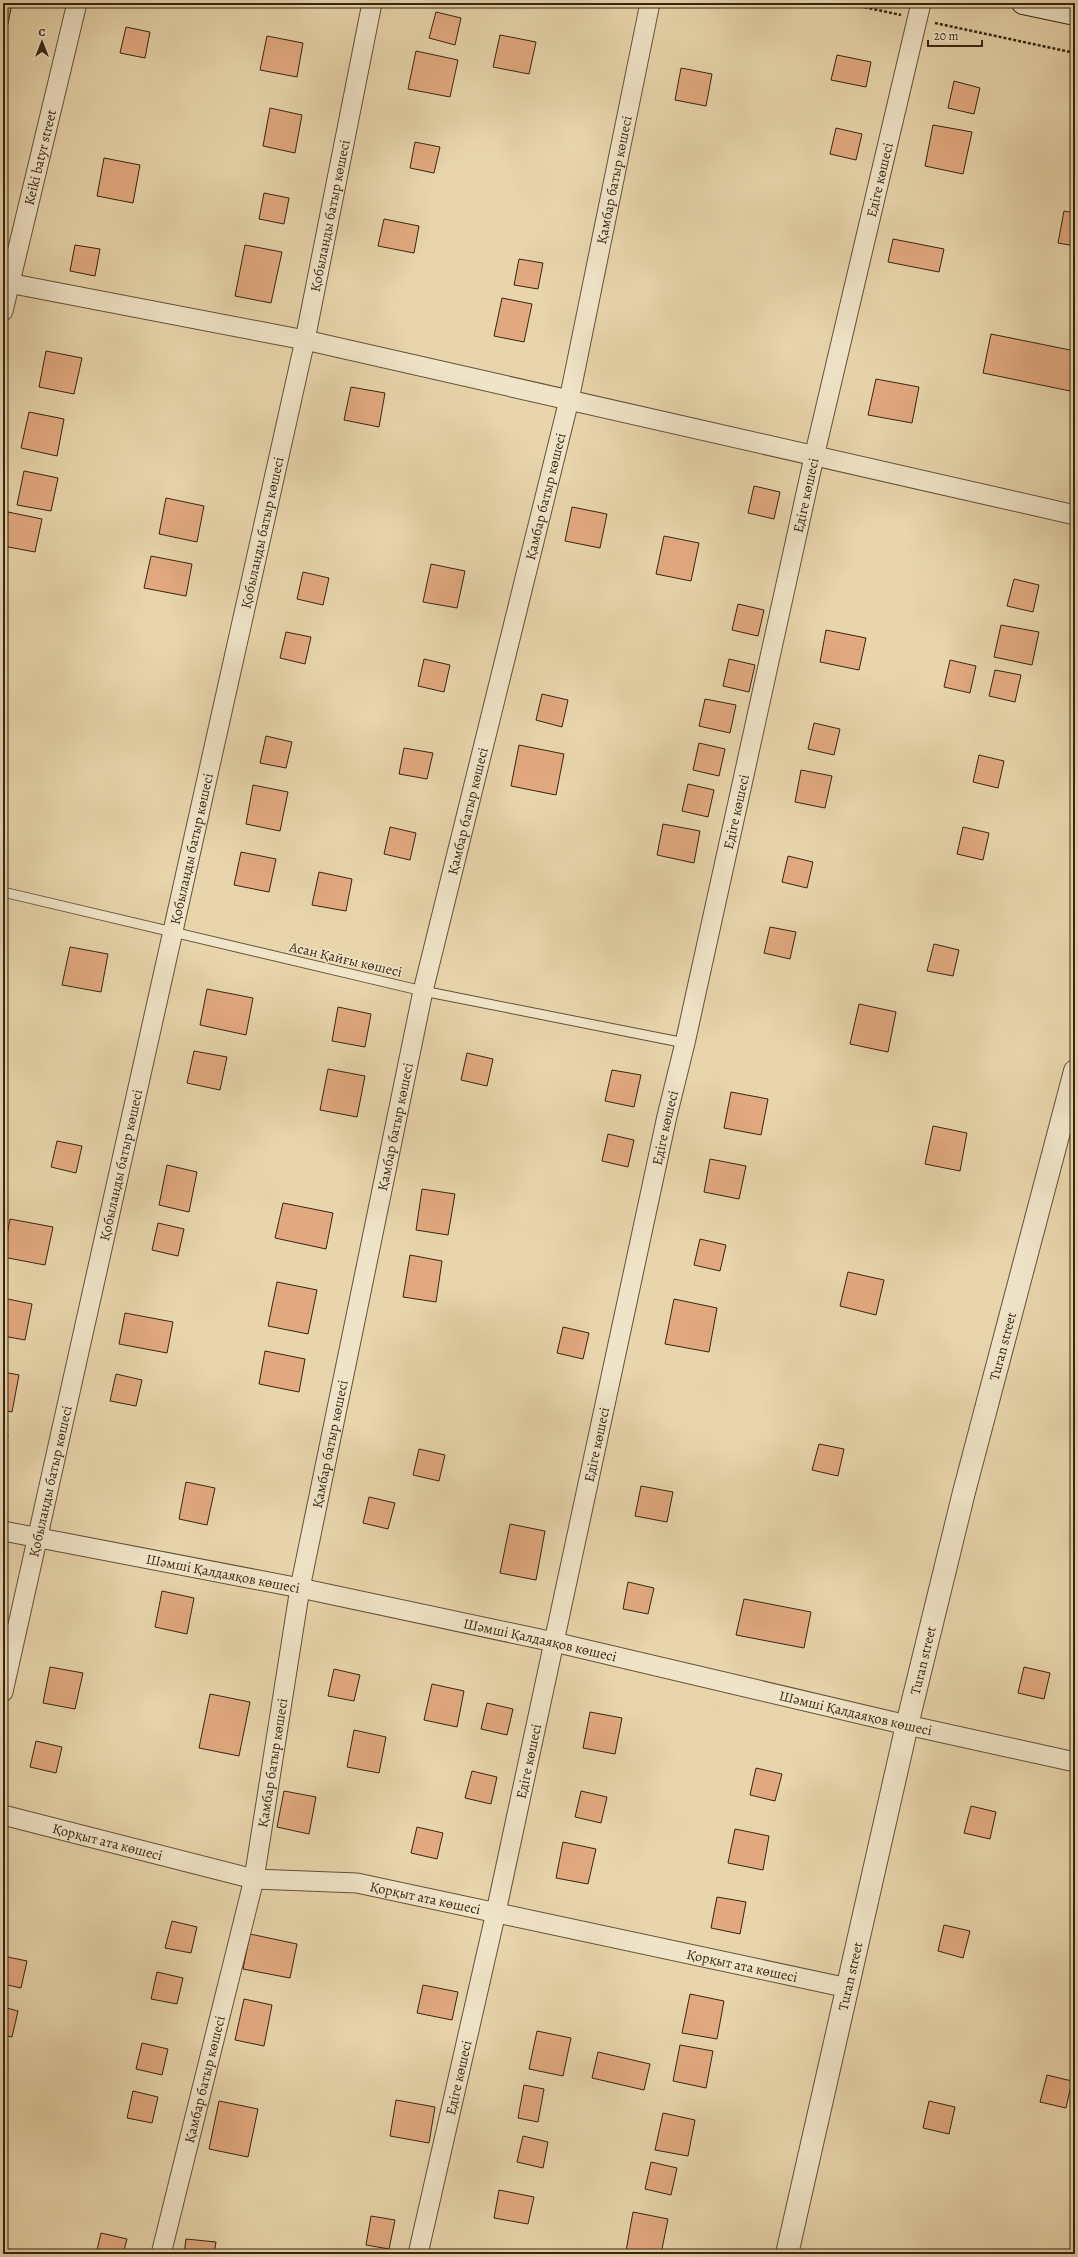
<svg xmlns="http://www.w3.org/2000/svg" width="1078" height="2257" font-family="Alegreya,serif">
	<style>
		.building { fill: #e2a980; stroke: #372511 }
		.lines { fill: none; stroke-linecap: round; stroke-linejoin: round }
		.service-casing { stroke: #635138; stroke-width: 11 }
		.minor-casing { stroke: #635138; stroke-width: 21 }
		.tertiary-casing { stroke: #635138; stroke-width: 24 }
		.secondary-casing { stroke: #372511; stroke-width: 24 }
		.path { stroke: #372511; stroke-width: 2.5; stroke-dasharray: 3 2; stroke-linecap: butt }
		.service { stroke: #f0e4c8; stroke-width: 9 }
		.minor { stroke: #f0e4c8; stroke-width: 19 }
		.tertiary { stroke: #f0e4c8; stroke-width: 22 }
		.secondary { stroke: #f0e4c8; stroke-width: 22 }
		.labels { text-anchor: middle; stroke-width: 3; stroke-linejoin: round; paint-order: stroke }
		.street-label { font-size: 14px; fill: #372511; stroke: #f0e4c8 }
	</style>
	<rect width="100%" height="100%" fill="#e8d5ab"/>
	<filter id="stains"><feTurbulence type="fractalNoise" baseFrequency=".005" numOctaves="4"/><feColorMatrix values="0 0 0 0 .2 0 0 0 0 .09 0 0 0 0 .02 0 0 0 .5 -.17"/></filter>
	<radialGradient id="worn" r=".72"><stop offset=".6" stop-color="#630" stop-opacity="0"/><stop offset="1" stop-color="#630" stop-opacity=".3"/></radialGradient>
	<!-- building -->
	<path class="building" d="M 3,3 L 12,3 L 8,24 L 3,23 Z
		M 147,3 L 163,3 L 162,6 Z
		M 436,12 L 461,18 L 455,45 L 429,38 Z
		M 126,27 L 150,32 L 145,58 L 120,53 Z
		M 500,35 L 536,42 L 529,74 L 493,67 Z
		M 267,36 L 303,43 L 297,77 L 260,70 Z
		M 416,51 L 458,60 L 450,97 L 408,89 Z
		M 837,55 L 871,62 L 866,87 L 831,80 Z
		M 681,68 L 712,74 L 706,106 L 675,100 Z
		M 954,81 L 980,88 L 974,114 L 948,108 Z
		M 270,108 L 302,115 L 295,153 L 263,146 Z
		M 933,125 L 972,132 L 963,174 L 925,166 Z
		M 836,128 L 862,134 L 856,160 L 830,154 Z
		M 415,142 L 440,147 L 434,173 L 410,168 Z
		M 104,158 L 140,165 L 133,203 L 97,196 Z
		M 264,193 L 289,198 L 284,224 L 259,219 Z
		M 1064,211 L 1075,213 L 1075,246 L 1058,243 Z
		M 384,219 L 419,226 L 414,253 L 378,246 Z
		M 893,239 L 944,249 L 939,272 L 888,262 Z
		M 75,245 L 100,249 L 95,276 L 70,271 Z
		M 245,245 L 282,252 L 271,303 L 235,296 Z
		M 519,259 L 543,263 L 538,289 L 514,285 Z
		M 502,298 L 532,304 L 524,342 L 494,336 Z
		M 991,334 L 1075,351 L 1075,392 L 983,373 Z
		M 46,351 L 82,358 L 74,394 L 39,387 Z
		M 876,379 L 919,387 L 912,423 L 868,415 Z
		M 351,387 L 385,393 L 379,427 L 344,420 Z
		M 29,412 L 64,419 L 57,456 L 21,448 Z
		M 24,471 L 58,478 L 51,511 L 17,505 Z
		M 754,486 L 780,492 L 774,519 L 748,513 Z
		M 166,498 L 204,506 L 197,542 L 159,534 Z
		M 572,507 L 607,514 L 600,548 L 565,541 Z
		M 8,512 L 42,519 L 35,552 L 3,546 Z
		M 664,536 L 699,543 L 691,581 L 656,574 Z
		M 151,556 L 192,564 L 186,596 L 144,588 Z
		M 431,564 L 465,571 L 457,608 L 423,602 Z
		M 303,572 L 329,578 L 323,605 L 297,599 Z
		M 1014,579 L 1039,585 L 1033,612 L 1007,606 Z
		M 738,604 L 764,610 L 758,636 L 732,630 Z
		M 1001,625 L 1039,632 L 1032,665 L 994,657 Z
		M 826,630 L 866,638 L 859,670 L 820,662 Z
		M 286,632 L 311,637 L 305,664 L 280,658 Z
		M 424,659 L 450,665 L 444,692 L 418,686 Z
		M 729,659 L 755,665 L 749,692 L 723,686 Z
		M 950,660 L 976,666 L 970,693 L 944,687 Z
		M 995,670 L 1021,675 L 1015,702 L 989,696 Z
		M 542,694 L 568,700 L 562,727 L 536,720 Z
		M 705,699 L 736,705 L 730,733 L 699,726 Z
		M 814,723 L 840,729 L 834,755 L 808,749 Z
		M 266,736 L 292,742 L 286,768 L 260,763 Z
		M 699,743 L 725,749 L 719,776 L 693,770 Z
		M 519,745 L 564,754 L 556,795 L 511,786 Z
		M 404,748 L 433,753 L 427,779 L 399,774 Z
		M 979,755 L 1004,761 L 998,788 L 973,782 Z
		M 801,770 L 832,776 L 825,808 L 795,802 Z
		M 688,784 L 714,790 L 708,817 L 682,811 Z
		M 253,785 L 288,792 L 280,831 L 246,824 Z
		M 663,824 L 700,831 L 694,863 L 657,855 Z
		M 390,827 L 416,833 L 410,860 L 384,854 Z
		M 963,827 L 989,833 L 983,860 L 957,854 Z
		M 241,852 L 276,859 L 269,892 L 234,885 Z
		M 788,856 L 813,862 L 807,888 L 782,882 Z
		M 319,872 L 352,879 L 346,911 L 312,905 Z
		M 770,927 L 796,932 L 790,959 L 764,953 Z
		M 934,944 L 959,950 L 953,976 L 927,971 Z
		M 70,947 L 108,954 L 101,992 L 62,985 Z
		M 207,989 L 253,998 L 246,1035 L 200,1025 Z
		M 859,1004 L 896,1012 L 888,1052 L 850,1044 Z
		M 338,1007 L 371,1014 L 365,1047 L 332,1041 Z
		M 194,1051 L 227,1057 L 220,1090 L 187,1083 Z
		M 467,1053 L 493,1059 L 487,1086 L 461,1080 Z
		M 328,1069 L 365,1076 L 357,1117 L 320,1110 Z
		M 612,1070 L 641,1075 L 634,1107 L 605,1101 Z
		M 731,1092 L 768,1099 L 761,1135 L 724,1128 Z
		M 933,1126 L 967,1133 L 960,1171 L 925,1164 Z
		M 608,1134 L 634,1140 L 628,1167 L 602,1161 Z
		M 57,1141 L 82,1146 L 76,1173 L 51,1167 Z
		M 710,1159 L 746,1166 L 739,1199 L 704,1192 Z
		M 167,1165 L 197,1172 L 189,1212 L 159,1205 Z
		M 422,1189 L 455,1194 L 448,1235 L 416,1230 Z
		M 283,1203 L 333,1213 L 326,1249 L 275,1238 Z
		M 10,1219 L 53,1227 L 45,1265 L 3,1257 Z
		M 158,1223 L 184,1229 L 178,1256 L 152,1250 Z
		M 700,1239 L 726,1245 L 720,1271 L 694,1265 Z
		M 410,1255 L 442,1261 L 436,1302 L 403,1297 Z
		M 848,1272 L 884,1280 L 876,1315 L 840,1306 Z
		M 277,1282 L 317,1290 L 308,1334 L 268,1326 Z
		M 3,1298 L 32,1304 L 25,1340 L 3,1336 Z
		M 674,1299 L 717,1308 L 709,1352 L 665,1344 Z
		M 125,1313 L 173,1322 L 167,1353 L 119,1344 Z
		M 563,1327 L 589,1333 L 583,1359 L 557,1353 Z
		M 265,1351 L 305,1359 L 299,1392 L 259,1384 Z
		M 3,1372 L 19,1375 L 12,1412 L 3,1410 Z
		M 116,1374 L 142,1380 L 136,1406 L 110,1401 Z
		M 3,1434 L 8,1435 L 3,1458 Z
		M 819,1444 L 844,1449 L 838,1476 L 812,1470 Z
		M 419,1449 L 445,1455 L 439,1481 L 413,1475 Z
		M 186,1482 L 215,1488 L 207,1525 L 179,1519 Z
		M 641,1486 L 673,1492 L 667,1522 L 635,1516 Z
		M 369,1497 L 395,1503 L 388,1529 L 363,1523 Z
		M 510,1524 L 545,1531 L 536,1580 L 500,1573 Z
		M 628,1582 L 654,1588 L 648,1614 L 623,1609 Z
		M 162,1591 L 194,1598 L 187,1634 L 155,1627 Z
		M 744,1599 L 811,1612 L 804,1648 L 736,1635 Z
		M 50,1667 L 83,1673 L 75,1709 L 43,1703 Z
		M 1024,1667 L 1050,1673 L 1044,1699 L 1018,1693 Z
		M 334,1669 L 360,1675 L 354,1701 L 328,1696 Z
		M 432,1684 L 464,1691 L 457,1727 L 424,1720 Z
		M 210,1694 L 250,1702 L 239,1756 L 199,1748 Z
		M 487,1703 L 513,1709 L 507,1735 L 481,1729 Z
		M 590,1712 L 622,1718 L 615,1754 L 583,1748 Z
		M 354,1730 L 386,1737 L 379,1773 L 347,1767 Z
		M 36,1741 L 62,1747 L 56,1773 L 30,1767 Z
		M 756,1768 L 782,1774 L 775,1801 L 750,1795 Z
		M 472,1771 L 497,1777 L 491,1804 L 465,1798 Z
		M 284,1791 L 316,1797 L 309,1834 L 277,1827 Z
		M 581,1791 L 607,1797 L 601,1823 L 575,1817 Z
		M 971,1806 L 996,1812 L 990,1839 L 964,1833 Z
		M 417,1827 L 443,1833 L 437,1859 L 411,1853 Z
		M 735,1829 L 769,1836 L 763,1870 L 728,1863 Z
		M 563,1842 L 596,1849 L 588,1884 L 556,1878 Z
		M 717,1897 L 746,1902 L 740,1934 L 711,1928 Z
		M 172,1921 L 197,1927 L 191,1953 L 165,1948 Z
		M 944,1925 L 970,1931 L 963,1958 L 938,1951 Z
		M 250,1934 L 297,1944 L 290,1978 L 243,1969 Z
		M 3,1956 L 27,1961 L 21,1988 L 3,1984 Z
		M 157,1972 L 183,1978 L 177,2004 L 151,1999 Z
		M 423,1985 L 458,1992 L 452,2020 L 417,2013 Z
		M 690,1994 L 724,2001 L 717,2039 L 682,2033 Z
		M 244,1999 L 272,2005 L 264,2046 L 235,2040 Z
		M 3,2007 L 18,2011 L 12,2037 L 3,2035 Z
		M 537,2031 L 571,2038 L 563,2076 L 529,2069 Z
		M 142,2043 L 168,2049 L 162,2075 L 136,2069 Z
		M 680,2045 L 713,2051 L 706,2088 L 673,2081 Z
		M 598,2052 L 650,2064 L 644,2090 L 592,2078 Z
		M 1047,2075 L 1072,2081 L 1066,2108 L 1040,2102 Z
		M 524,2085 L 544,2089 L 538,2122 L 518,2118 Z
		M 133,2091 L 158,2097 L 152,2123 L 127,2118 Z
		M 396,2100 L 435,2107 L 429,2143 L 390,2136 Z
		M 219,2101 L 258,2109 L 248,2157 L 209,2149 Z
		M 929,2101 L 955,2107 L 949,2134 L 923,2128 Z
		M 663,2113 L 695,2120 L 688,2156 L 655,2150 Z
		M 523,2136 L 548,2142 L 543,2168 L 517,2162 Z
		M 651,2162 L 677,2168 L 671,2195 L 645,2189 Z
		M 499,2190 L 534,2197 L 528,2224 L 494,2218 Z
		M 633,2212 L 668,2219 L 661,2254 L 642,2254 L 626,2251 Z
		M 371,2216 L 395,2220 L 389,2249 L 366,2245 Z
		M 101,2233 L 127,2239 L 123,2254 L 96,2254 Z
		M 186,2239 L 216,2242 L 214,2254 L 184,2254 Z"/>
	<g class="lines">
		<!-- service casing -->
		<g class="service-casing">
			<path id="service" d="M 3,892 L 423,991 L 685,1043"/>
		</g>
		<!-- minor casing -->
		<g class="minor-casing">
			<g id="minor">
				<path d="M 3,282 L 305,340 L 1075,515"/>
				<path id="s1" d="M 3,311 L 77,3"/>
				<path id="s2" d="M 3,1531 L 300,1588 L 554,1642 L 907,1725 L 1075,1762"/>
				<path id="s3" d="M 3,1692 L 305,340 L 372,3"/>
				<path id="s4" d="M 3,1815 L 254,1879 L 357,1883 L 848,1988"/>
				<path id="s5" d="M 161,2254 L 254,1879 L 300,1588 L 423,991 L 569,400 L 650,3"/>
				<path id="s6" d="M 418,2254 L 496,1912 L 667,1116 L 685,1043 L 814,457 L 921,3"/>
			</g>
		</g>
		<!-- tertiary casing -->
		<g class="tertiary-casing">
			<g id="tertiary">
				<path id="s7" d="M 787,2254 L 907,1725 L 964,1492 L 1075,1071"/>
			</g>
		</g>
		<!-- secondary casing -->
		<g class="secondary-casing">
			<path id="secondary" d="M 1023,3 L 1075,14"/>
		</g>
		<!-- path -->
		<path class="path" d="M 845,3 L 901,15
			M 935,23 L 1075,53"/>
		<!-- service -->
		<use href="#service" class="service"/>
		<!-- minor -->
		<use href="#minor" class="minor"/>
		<!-- tertiary -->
		<use href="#tertiary" class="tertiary"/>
		<!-- secondary -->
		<use href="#secondary" class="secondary"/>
	</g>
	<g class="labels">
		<!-- street labels -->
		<g class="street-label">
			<text dy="5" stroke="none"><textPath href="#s1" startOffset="158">Keiki batyr street</textPath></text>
			<text dy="5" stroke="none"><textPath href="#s6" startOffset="2125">Едіге көшесі</textPath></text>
			<text dy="5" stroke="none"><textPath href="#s5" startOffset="2124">Қамбар батыр көшесі</textPath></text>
			<text dy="5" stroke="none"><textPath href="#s3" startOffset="1512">Қобыланды батыр көшесі</textPath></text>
			<text dy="5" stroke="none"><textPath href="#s6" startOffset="1801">Едіге көшесі</textPath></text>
			<text dy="5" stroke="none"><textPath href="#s5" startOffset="1800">Қамбар батыр көшесі</textPath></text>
			<text dy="5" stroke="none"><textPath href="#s3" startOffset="1188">Қобыланды батыр көшесі</textPath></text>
			<text dy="5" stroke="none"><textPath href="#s5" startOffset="1476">Қамбар батыр көшесі</textPath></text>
			<text dy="5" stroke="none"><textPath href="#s6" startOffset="1477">Едіге көшесі</textPath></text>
			<text dy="5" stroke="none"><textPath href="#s3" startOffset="864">Қобыланды батыр көшесі</textPath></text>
			<text transform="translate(346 959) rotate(13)" y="5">Асан Қайғы көшесі</text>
			<text dy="5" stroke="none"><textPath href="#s5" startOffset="1152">Қамбар батыр көшесі</textPath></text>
			<text dy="5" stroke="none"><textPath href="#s6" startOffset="1153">Едіге көшесі</textPath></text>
			<text dy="5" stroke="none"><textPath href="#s3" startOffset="540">Қобыланды батыр көшесі</textPath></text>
			<text dy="5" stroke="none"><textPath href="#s7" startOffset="933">Turan street</textPath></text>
			<text dy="5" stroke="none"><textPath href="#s5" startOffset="828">Қамбар батыр көшесі</textPath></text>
			<text dy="5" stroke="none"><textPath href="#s6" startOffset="829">Едіге көшесі</textPath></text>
			<text dy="5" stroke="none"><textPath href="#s3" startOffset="216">Қобыланды батыр көшесі</textPath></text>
			<text dy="5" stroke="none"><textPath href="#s2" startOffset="224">Шәмші Қалдаяқов көшесі</textPath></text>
			<text dy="5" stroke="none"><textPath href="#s2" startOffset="548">Шәмші Қалдаяқов көшесі</textPath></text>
			<text dy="5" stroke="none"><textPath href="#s7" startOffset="609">Turan street</textPath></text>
			<text dy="5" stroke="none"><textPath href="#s2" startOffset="872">Шәмші Қалдаяқов көшесі</textPath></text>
			<text dy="5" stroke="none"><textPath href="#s6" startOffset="505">Едіге көшесі</textPath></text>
			<text dy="5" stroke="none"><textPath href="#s5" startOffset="504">Қамбар батыр көшесі</textPath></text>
			<text dy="5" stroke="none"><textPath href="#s4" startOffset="108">Қорқыт ата көшесі</textPath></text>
			<text dy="5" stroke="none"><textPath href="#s4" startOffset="432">Қорқыт ата көшесі</textPath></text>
			<text dy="5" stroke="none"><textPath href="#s4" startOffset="756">Қорқыт ата көшесі</textPath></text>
			<text dy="5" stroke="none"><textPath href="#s7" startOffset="285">Turan street</textPath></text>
			<text dy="5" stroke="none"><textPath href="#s6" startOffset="181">Едіге көшесі</textPath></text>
			<text dy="5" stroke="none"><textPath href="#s5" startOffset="180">Қамбар батыр көшесі</textPath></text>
		</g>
	</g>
	<!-- margin -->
	<rect width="1078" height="2257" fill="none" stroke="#e8d5ab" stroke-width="16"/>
	<rect x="4" y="4" width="1070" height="2249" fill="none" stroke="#372511" stroke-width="2"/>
	<rect x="8" y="8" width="1062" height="2241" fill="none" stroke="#372511"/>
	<!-- north arrow -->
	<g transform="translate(42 42)" stroke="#f0e4c8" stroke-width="3" paint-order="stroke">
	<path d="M0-3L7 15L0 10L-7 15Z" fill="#372511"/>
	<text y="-6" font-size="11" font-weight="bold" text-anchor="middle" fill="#372511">С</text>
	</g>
	<!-- scale -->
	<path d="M928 40v6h54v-6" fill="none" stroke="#372511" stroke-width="2"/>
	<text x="934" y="40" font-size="12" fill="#372511" stroke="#f0e4c8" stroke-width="3" paint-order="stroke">20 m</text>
	<rect width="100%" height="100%" filter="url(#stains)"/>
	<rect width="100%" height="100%" fill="url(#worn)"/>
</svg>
